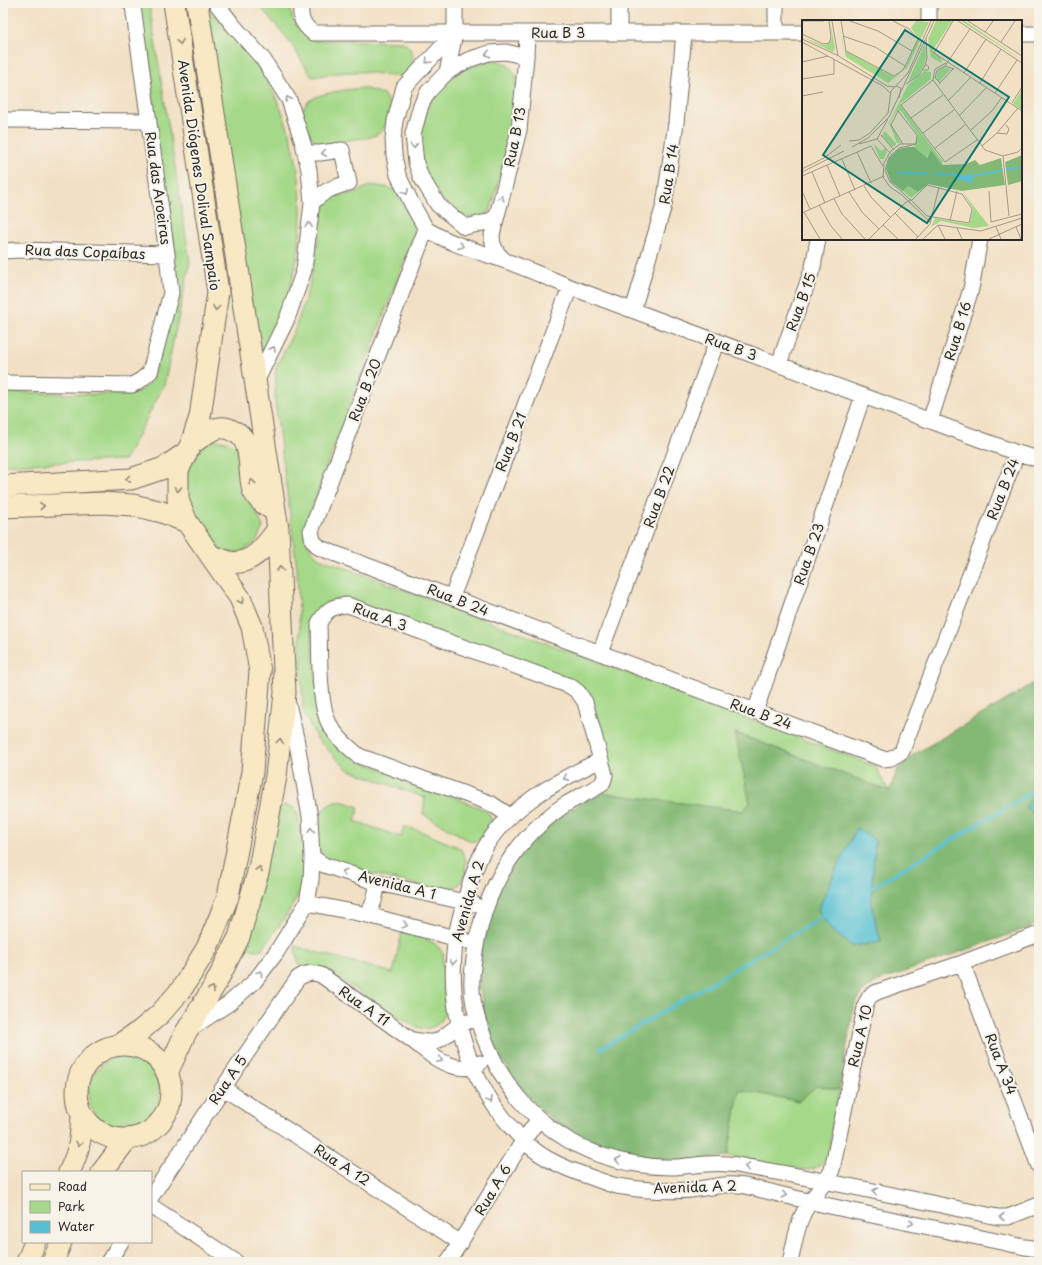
<svg xmlns="http://www.w3.org/2000/svg" width="1042" height="1265" font-family="'Playpen Sans',sans-serif">
	<style>
		.green { fill: #a5d989; stroke: #68825a }
		.forest { fill: #84b975; stroke: #587250; fill-rule: evenodd }
		.water { fill: #57c1d3; stroke: #41767f }
		.lines { fill: none; stroke-linecap: round; stroke-linejoin: round }
		.stream { stroke: #57c1d3; stroke-width: 3.5 }
		.street-casing { stroke: #716a61; stroke-width: 17 }
		.secondary-casing { stroke: #716a61; stroke-width: 23 }
		.street { stroke: #fff; stroke-width: 15 }
		.secondary { stroke: #f8e8c3; stroke-width: 21 }
		.oneway { stroke: #928a77 }
		.oneway2 { stroke: #a0a0a0 }
		.labels { text-anchor: middle; stroke-width: 4; stroke-linejoin: round; paint-order: stroke }
		.street-label { font-size: 14px; fill: #2b2b2b; stroke: #f7f3e8 }
		.inset-river { fill: none; stroke: #57c1d3; stroke-width: 2 }
		.inset-road { fill: none; stroke: #a29887; stroke-width: 1 }
		.view { fill: #0f766e; fill-opacity: 0.15; stroke: #0f766e; stroke-width: 2 }
		.inset-edge { fill: none; stroke: #2b2b2b; stroke-width: 2 }
	</style>
	<rect width="100%" height="100%" fill="#f7f3e8"/>
	<filter id="ink" filterUnits="userSpaceOnUse"><feTurbulence type="fractalNoise" baseFrequency=".025" numOctaves="2"/><feDisplacementMap in="SourceGraphic" scale="8" xChannelSelector="R" yChannelSelector="G"/><feConvolveMatrix kernelMatrix="1 2 1 2 8 2 1 2 1" color-interpolation-filters="sRGB"/></filter>
	<filter id="wash" filterUnits="userSpaceOnUse"><feTurbulence type="fractalNoise" baseFrequency=".012" numOctaves="4" result="noise"/><feDisplacementMap in="SourceGraphic" scale="16" xChannelSelector="R" yChannelSelector="G"/><feGaussianBlur stdDeviation="0.9" result="paint"/><feColorMatrix in="noise" values="0 0 0 0 0 0 0 0 0 0 0 0 0 0 0 0 0 1.4 0 .05"/><feComposite in="paint" operator="in"/></filter>
	<g filter="url(#wash)">
		<rect width="100%" height="100%" fill="#f2e0c4"/>
		<!-- green -->
		<path class="green" d="M 137,3 L 149,3 L 190,262 L 164,385 L 125,460 L 3,465 L 3,392 L 128,395 L 143,389 L 152,381 L 176,293 Z
			M 257,3 L 290,3 C 290,21 299,31 314,40 L 403,42 C 416,50 417,70 401,76 C 393,78 374,72 364,72 C 346,71 329,74 312,77 L 288,39 Z
			M 203,4 C 223,25 243,44 259,68 C 302,133 312,218 289,292 C 282,315 270,336 259,358 Z
			M 492,60 C 504,61 512,66 517,78 L 509,144 L 491,209 C 465,239 428,186 422,162 C 414,128 430,89 460,72 C 470,66 481,63 492,60 Z
			M 363,88 L 383,94 C 386,98 390,104 390,110 C 391,119 384,131 376,135 C 368,139 357,138 349,140 C 340,142 328,147 319,143 C 309,139 307,131 304,122 C 301,115 302,108 308,102 C 316,93 351,89 363,88 Z
			M 371,185 L 386,187 L 396,191 L 413,220 L 415,232 L 305,525 C 304,539 309,550 319,558 L 875,766 L 889,791 L 736,733 L 750,803 L 743,811 L 603,793 L 607,783 L 588,700 L 346,598 C 329,599 317,607 311,624 L 319,718 L 358,760 L 486,810 L 491,818 L 492,827 L 484,838 L 475,841 L 470,841 L 423,814 L 425,798 L 347,769 L 317,739 L 303,712 L 297,568 L 275,402 L 276,368 L 295,329 L 309,287 L 318,242 L 322,210 L 327,201 L 331,198 L 336,196 L 354,193 Z
			M 214,440 L 226,441 L 237,447 L 251,500 L 263,527 L 257,540 L 252,545 L 240,552 L 234,553 L 221,550 L 207,541 L 183,490 L 191,459 L 208,442 Z
			M 341,801 L 359,807 L 355,821 L 401,837 L 404,826 L 420,831 L 460,848 L 466,860 L 465,874 L 459,885 L 448,892 L 334,865 L 321,854 C 312,834 314,804 341,801 Z
			M 286,805 C 299,807 298,818 300,829 C 301,839 304,849 305,859 C 307,895 281,922 262,949 C 255,951 250,950 245,944 L 279,807 Z
			M 402,932 C 418,936 435,938 443,954 C 443,965 443,975 444,986 C 444,994 446,1002 445,1011 C 443,1026 428,1032 414,1026 L 328,972 L 316,967 L 300,967 L 294,946 L 393,973 Z
			M88 1093a36 36 0 1 1 72 0a36 36 0 1 1-72 0Z
			M 816,1086 L 839,1090 L 828,1155 C 823,1165 816,1170 804,1170 L 728,1156 L 739,1090 L 799,1101 Z"/>
		<!-- forest -->
		<path class="forest" d="M 1039,679 L 1039,792 L 1026,806 L 1039,820 L 1039,924 L 876,982 L 863,992 L 854,1006 L 839,1090 L 816,1086 L 799,1101 L 739,1090 L 728,1156 L 686,1161 L 651,1159 L 616,1152 L 583,1139 L 554,1121 L 541,1110 L 518,1085 L 500,1057 L 486,1022 L 479,986 L 478,967 L 488,911 L 520,852 L 558,817 L 587,800 L 603,793 L 743,811 L 750,803 L 735,733 L 889,791 L 898,769 L 913,755 L 1015,695 ZM 857,829 L 875,841 L 871,904 L 881,942 L 852,946 L 818,910 L 839,863 Z"/>
		<!-- water -->
		<path class="water" d="M 1039,792 L 1039,820 L 1026,806 Z
			M 857,828 L 875,840 L 871,904 L 881,942 L 852,946 L 832,931 L 818,910 L 839,863 Z"/>
		<g class="lines">
			<!-- stream -->
			<path class="stream" d="M 869,889 L 1039,788
				M 600,1049 L 826,915"/>
		</g>
	</g>
	<g filter="url(#ink)">
		<g class="lines">
			<!-- street casing -->
			<g class="street-casing">
				<path id="street" d="M 216,3 L 233,25 L 263,59 L 289,100 L 303,143 L 309,170 L 312,203 L 304,270 L 287,319 L 255,384
					M 301,3 C 300,18 301,23 313,33 L 803,33
					M 619,3 L 619,33
					M 776,3 L 776,33
					M 929,21 L 929,3
					M 1021,34 L 1039,34
					M 447,72 L 455,33 L 455,3
					M 3,120 L 149,121
					M 305,153 L 320,153 L 342,150 L 349,183 C 331,188 325,190 312,203
					M 496,217 L 487,222 L 465,227 L 438,205 L 421,177 L 416,163 L 413,134 L 421,105 L 428,92 L 447,72 L 468,60 L 489,53 L 506,52 L 526,57
					M 426,229 L 311,531 L 313,541 L 320,548 L 883,759 L 892,758 L 902,751 L 1017,453
					M 426,229 C 450,244 477,251 503,260 C 526,268 548,278 570,287 L 1017,453 L 1039,459
					M 426,229 L 412,204 L 398,175 L 394,155 L 393,139 L 395,121 L 404,87 L 455,33
					M 3,251 L 20,250 L 167,254
					M 504,260 C 496,253 492,246 492,235 L 519,130 L 526,57 L 527,33
					M 633,310 L 664,205 L 676,123 L 684,33
					M 779,364 L 813,267 L 818,239
					M 3,383 L 132,385 L 141,380 L 150,372 L 171,293 L 167,254 L 133,6 L 130,3
					M 930,421 L 971,289 L 980,239
					M 452,597 L 570,287
					M 600,653 L 717,341
					M 755,712 L 863,396
					M 601,760 C 558,780 504,809 482,853 C 476,865 472,878 468,890 C 463,907 457,926 455,943 C 447,1009 467,1077 511,1127 C 521,1139 533,1151 548,1159 C 562,1167 578,1173 593,1178 C 601,1181 609,1184 617,1186 C 641,1190 667,1192 691,1190 C 709,1188 726,1182 745,1186 C 767,1191 790,1197 812,1202 C 883,1218 954,1232 1025,1247 L 1039,1249
					M 510,816 L 490,803 L 359,756 C 347,746 333,734 327,719 C 318,694 320,650 319,623 C 327,609 332,606 348,605 L 570,686 L 578,692 L 585,702 L 605,775 L 604,779 L 602,784 C 589,792 576,798 563,806 C 507,845 480,900 473,967 C 469,993 475,1015 485,1040 C 511,1109 570,1156 643,1165 C 653,1167 665,1167 674,1167 C 692,1166 710,1162 728,1164 C 736,1164 745,1167 754,1168 C 836,1182 916,1200 998,1217 L 1008,1217 L 1039,1205
					M 312,857 L 324,865 L 378,883 L 474,904
					M 307,903 L 368,915 L 466,941
					M 368,915 L 374,901 L 378,883
					M 962,963 L 1039,1166
					M 190,1029 L 228,1004 L 254,982 L 276,953 L 307,903 L 311,880 L 312,857 L 310,817 L 296,738 L 288,704
					M 413,1040 L 426,1042 L 435,1042 L 442,1038 L 459,1025 L 467,1022
					M 223,1088 L 461,1243
					M 151,1197 L 223,1088 L 298,978 C 306,973 312,972 321,975 C 350,996 380,1017 409,1038 C 423,1048 434,1060 450,1065 C 460,1069 471,1068 480,1063
					M 151,1206 L 236,1262
					M 108,1262 L 121,1242
					M 448,1262 L 523,1141 L 538,1120
					M 790,1262 C 794,1246 796,1229 803,1214 C 811,1198 824,1186 832,1170 L 866,1003 L 870,996 L 877,992 L 962,963 L 1039,934"/>
			</g>
			<!-- secondary casing -->
			<g class="secondary-casing">
				<path id="secondary" d="M 191,444 C 199,439 207,432 215,429 C 221,427 228,428 233,431 C 255,439 247,472 253,490 C 257,500 266,506 275,511
					M 3,486 L 131,479 L 164,468 L 187,452
					M 3,507 L 103,503 L 133,505 L 162,512 L 187,522
					M 211,556 C 217,558 223,560 229,562 C 252,566 266,545 278,529
					M 118,1045 L 140,1031 L 160,1014 L 181,990 L 207,948 L 228,897 L 252,772 L 260,671 L 252,627 L 240,598 L 187,522 L 178,500 L 178,470 L 191,444 L 200,417 L 218,292 L 174,3
					M77 1092a47 47 0 1 1 94 0a47 47 0 1 1-94 0Z
					M 167,1073 L 186,1032 L 216,983 L 239,937 L 259,869 L 276,776 L 285,693 L 278,529 L 197,3
					M 69,1172 C 80,1150 81,1137 82,1114
					M 102,1172 L 127,1139
					M 27,1262 L 35,1242
					M 53,1262 L 61,1242"/>
			</g>
			<!-- street -->
			<use href="#street" class="street"/>
			<!-- secondary -->
			<use href="#secondary" class="secondary"/>
		</g>
		<!-- one-way arrows -->
		<defs><path id="oneway-chevron" d="M-2-3.5L2.5 0L-2 3.5" fill="none" stroke-width="1.6" stroke-linecap="round" stroke-linejoin="round"/></defs>
		<g class="oneway">
			<use href="#oneway-chevron" transform="translate(180 42) rotate(81)"/>
			<use href="#oneway-chevron" transform="translate(216 308) rotate(98)"/>
			<use href="#oneway-chevron" transform="translate(128 479) rotate(173)"/>
			<use href="#oneway-chevron" transform="translate(252 482) rotate(-100)"/>
			<use href="#oneway-chevron" transform="translate(178 489) rotate(90)"/>
			<use href="#oneway-chevron" transform="translate(42 506) rotate(-3)"/>
			<use href="#oneway-chevron" transform="translate(280 569) rotate(-93)"/>
			<use href="#oneway-chevron" transform="translate(241 601) rotate(63)"/>
			<use href="#oneway-chevron" transform="translate(280 741) rotate(-83)"/>
			<use href="#oneway-chevron" transform="translate(259 869) rotate(-77)"/>
			<use href="#oneway-chevron" transform="translate(212 989) rotate(-59)"/>
			<use href="#oneway-chevron" transform="translate(79 1144) rotate(101)"/>
		</g>
		<g class="oneway2">
			<use href="#oneway-chevron" transform="translate(488 54) rotate(168)"/>
			<use href="#oneway-chevron" transform="translate(428 61) rotate(133)"/>
			<use href="#oneway-chevron" transform="translate(288 99) rotate(-116)"/>
			<use href="#oneway-chevron" transform="translate(414 146) rotate(84)"/>
			<use href="#oneway-chevron" transform="translate(324 153) rotate(173)"/>
			<use href="#oneway-chevron" transform="translate(406 192) rotate(65)"/>
			<use href="#oneway-chevron" transform="translate(501 198) rotate(-75)"/>
			<use href="#oneway-chevron" transform="translate(309 225) rotate(-83)"/>
			<use href="#oneway-chevron" transform="translate(461 246) rotate(22)"/>
			<use href="#oneway-chevron" transform="translate(273 349) rotate(-64)"/>
			<use href="#oneway-chevron" transform="translate(566 778) rotate(152)"/>
			<use href="#oneway-chevron" transform="translate(311 830) rotate(-94)"/>
			<use href="#oneway-chevron" transform="translate(344 872) rotate(-162)"/>
			<use href="#oneway-chevron" transform="translate(405 925) rotate(15)"/>
			<use href="#oneway-chevron" transform="translate(453 962) rotate(94)"/>
			<use href="#oneway-chevron" transform="translate(260 973) rotate(-52)"/>
			<use href="#oneway-chevron" transform="translate(440 1060) rotate(27)"/>
			<use href="#oneway-chevron" transform="translate(490 1100) rotate(59)"/>
			<use href="#oneway-chevron" transform="translate(618 1160) rotate(-166)"/>
			<use href="#oneway-chevron" transform="translate(747 1167) rotate(-170)"/>
			<use href="#oneway-chevron" transform="translate(875 1191) rotate(-168)"/>
			<use href="#oneway-chevron" transform="translate(784 1195) rotate(13)"/>
			<use href="#oneway-chevron" transform="translate(1002 1217) rotate(-180)"/>
			<use href="#oneway-chevron" transform="translate(911 1223) rotate(12)"/>
		</g>
	</g>
	<g class="labels">
		<!-- street labels -->
		<g class="street-label">
			<text x="558" y="38">Rua B 3</text>
			<text transform="translate(515 137) rotate(-79)" y="5">Rua B 13</text>
			<text transform="translate(669 174) rotate(-81)" y="5">Rua B 14</text>
			<text transform="translate(199 175) rotate(82)" y="5">Avenida Diógenes Dolival Sampaio</text>
			<text transform="translate(158 188) rotate(82)" y="5">Rua das Aroeiras</text>
			<text transform="translate(85 252) rotate(2)" y="5">Rua das Copaíbas</text>
			<text transform="translate(801 302) rotate(-70)" y="5">Rua B 15</text>
			<text transform="translate(958 331) rotate(-73)" y="5">Rua B 16</text>
			<text transform="translate(731 347) rotate(20)" y="5">Rua B 3</text>
			<text transform="translate(365 390) rotate(-69)" y="5">Rua B 20</text>
			<text transform="translate(511 442) rotate(-69)" y="5">Rua B 21</text>
			<text transform="translate(1003 489) rotate(-69)" y="5">Rua B 24</text>
			<text transform="translate(659 497) rotate(-70)" y="5">Rua B 22</text>
			<text transform="translate(809 554) rotate(-71)" y="5">Rua B 23</text>
			<text transform="translate(458 600) rotate(21)" y="5">Rua B 24</text>
			<text transform="translate(380 617) rotate(20)" y="5">Rua A 3</text>
			<text transform="translate(761 714) rotate(20)" y="5">Rua B 24</text>
			<text transform="translate(397 885) rotate(14)" y="5">Avenida A 1</text>
			<text transform="translate(468 901) rotate(-74)" y="5">Avenida A 2</text>
			<text transform="translate(364 1006) rotate(35)" y="5">Rua A 11</text>
			<text transform="translate(860 1036) rotate(-77)" y="5">Rua A 10</text>
			<text transform="translate(1001 1064) rotate(69)" y="5">Rua A 34</text>
			<text transform="translate(228 1080) rotate(-56)" y="5">Rua A 5</text>
			<text transform="translate(342 1165) rotate(33)" y="5">Rua A 12</text>
			<text transform="translate(695 1187) rotate(-2)" y="5">Avenida A 2</text>
			<text transform="translate(493 1190) rotate(-59)" y="5">Rua A 6</text>
		</g>
	</g>
	<!-- overview -->
	<g transform="translate(802 20)">
		<rect width="220" height="220" fill="#f2e0c4"/>
		<path d="M 28,1 L 33,28 L 31,32 L 0,17 L 21,25 L 26,24 L 30,18 ZM 36,1 L 42,30 L 92,57 L 102,50 L 116,18 L 109,8 L 114,1 L 127,2 L 105,48 L 86,63 L 44,37 ZM 134,1 L 150,1 L 131,30 L 140,40 L 139,43 L 129,37 L 126,19 ZM 159,1 L 163,1 L 220,40 ZM 123,23 L 124,36 L 122,46 L 115,56 L 106,62 ZM 141,47 L 149,49 L 137,62 L 134,58 L 136,50 ZM 122,51 L 129,52 L 129,59 L 98,84 L 141,142 L 140,146 L 129,130 L 124,138 L 112,127 L 116,115 L 99,91 L 94,92 L 88,102 L 99,123 L 95,123 L 87,103 L 106,65 ZM 220,69 L 220,90 L 211,84 ZM 83,111 L 94,123 L 93,126 L 90,127 L 80,115 ZM 71,123 L 79,131 L 83,128 L 85,131 L 82,139 L 78,139 ZM 106,166 L 116,172 L 109,178 L 101,171 ZM 160,171 L 187,206 L 172,208 L 139,201 L 129,207 L 133,198 L 167,204 L 171,189 Z" fill="#a5d989"/>
		<path d="M 106,127 L 112,127 L 125,138 L 129,130 L 140,145 L 164,144 L 173,140 L 178,145 L 199,138 L 203,165 L 160,171 L 126,164 L 116,172 L 106,166 L 101,171 L 89,162 L 84,149 L 87,138 L 96,129 ZM 220,135 L 220,161 L 206,165 L 203,142 Z" fill="#84b975"/>
		<path d="M 171,154 L 170,163 L 153,158 L 153,156 Z" fill="#57c1d3"/>
		<path class="inset-river" d="M 204,149 L 220,147M 95,152 L 126,154M 132,154 L 156,155M 171,156 L 201,150"/>
		<path class="inset-road" d="M 0,1 L 22,1M 30,1 L 36,36M 39,1 L 44,31 L 92,56 L 101,50 L 116,19 L 107,9 L 91,1M 48,1 L 76,11 L 110,31M 151,1 L 132,33 L 220,91M 156,1 L 220,43M 166,1 L 220,36M 183,12 L 191,1M 0,14 L 21,24 L 27,23 L 29,17 L 27,1M 41,16 L 73,27 L 103,46M 0,19 L 35,35 L 85,66 L 93,67M 0,22 L 81,66 L 88,73M 199,22 L 213,1M 0,42 L 26,36M 143,46 L 168,9M 121,50 L 126,50 L 127,47 L 123,44M 162,53 L 184,19M 0,59 L 32,54 L 32,39M 131,60 L 99,85 L 143,142 L 175,120M 131,60 L 183,130 L 201,136 L 216,132 L 220,128M 131,60 L 133,49 L 144,43M 138,63 L 133,58 L 135,50 L 143,46 L 152,49M 178,63 L 199,29M 104,64 L 116,56 L 123,46 L 125,38 L 124,19M 137,64 L 152,48M 94,66 L 99,68 L 97,78M 193,73 L 215,40M 0,76 L 21,72M 146,81 L 169,57M 210,83 L 220,67M 157,96 L 185,67M 109,98 L 141,75M 168,111 L 191,90 L 200,77M 121,113 L 152,90M 195,113 L 205,114 L 207,109 L 204,105M 79,115 L 92,130M 75,119 L 89,134M 47,121 L 57,120 L 68,113 L 86,93 L 89,71 L 106,53 L 129,1M 57,124 L 75,119 L 86,99M 101,124 L 89,105 L 96,91 L 115,115 L 114,124M 114,124 L 98,124 L 88,132 L 82,143 L 81,157 L 88,167 L 100,175 L 129,203M 180,126 L 195,113 L 216,88M 50,127 L 66,118 L 87,97 L 132,1M 132,129 L 163,105M 55,132 L 69,163M 201,136 L 207,196M 40,139 L 53,170M 25,145 L 38,176M 0,149 L 22,138 L 39,125M 0,152 L 42,131M 10,152 L 23,183M 0,156 L 69,126 L 81,146M 62,166 L 69,177 L 89,198M 0,171 L 8,189M 187,171 L 189,202 L 220,194M 47,172 L 60,192 L 77,209M 32,179 L 40,194 L 63,219M 17,185 L 29,206 L 40,219M 2,192 L 18,219M 0,193 L 82,156M 93,193 L 116,217M 148,201 L 155,171M 81,205 L 96,219M 136,205 L 179,211 L 220,198M 136,205 L 143,219M 194,207 L 199,219M 214,207 L 219,219M 155,208 L 160,219M 67,219 L 103,183 L 109,180 L 110,180 L 125,165 L 160,174 L 170,189 L 167,203 L 125,196 L 109,180 L 107,179 L 100,172 L 88,162 L 83,150 L 87,137 L 97,128 L 114,124M 114,219 L 128,204 L 137,167M 121,219 L 136,205M 187,219 L 220,204"/>
		<path class="view" d="M 103,10 L 207,77 L 125,203 L 21,135 Z"/>
		<rect width="220" height="220" class="inset-edge"/>
	</g>
	<!-- margin -->
	<rect width="1042" height="1265" fill="none" stroke="#f7f3e8" stroke-width="16"/>
	<!-- legend -->
	<rect x="22" y="1171" width="130" height="72" fill="#f7f3e8" stroke="#a5a39c"/>
	<rect x="30" y="1184" width="20" height="6" fill="#f8e8c3" stroke="#a5a39c"/>
	<text x="58" y="1191" font-size="12" fill="#2b2b2b">Road</text>
	<rect x="30" y="1201" width="20" height="12" fill="#a5d989" stroke="#a5a39c"/>
	<text x="58" y="1211" font-size="12" fill="#2b2b2b">Park</text>
	<rect x="30" y="1221" width="20" height="12" fill="#57c1d3" stroke="#a5a39c"/>
	<text x="58" y="1231" font-size="12" fill="#2b2b2b">Water</text>
</svg>
